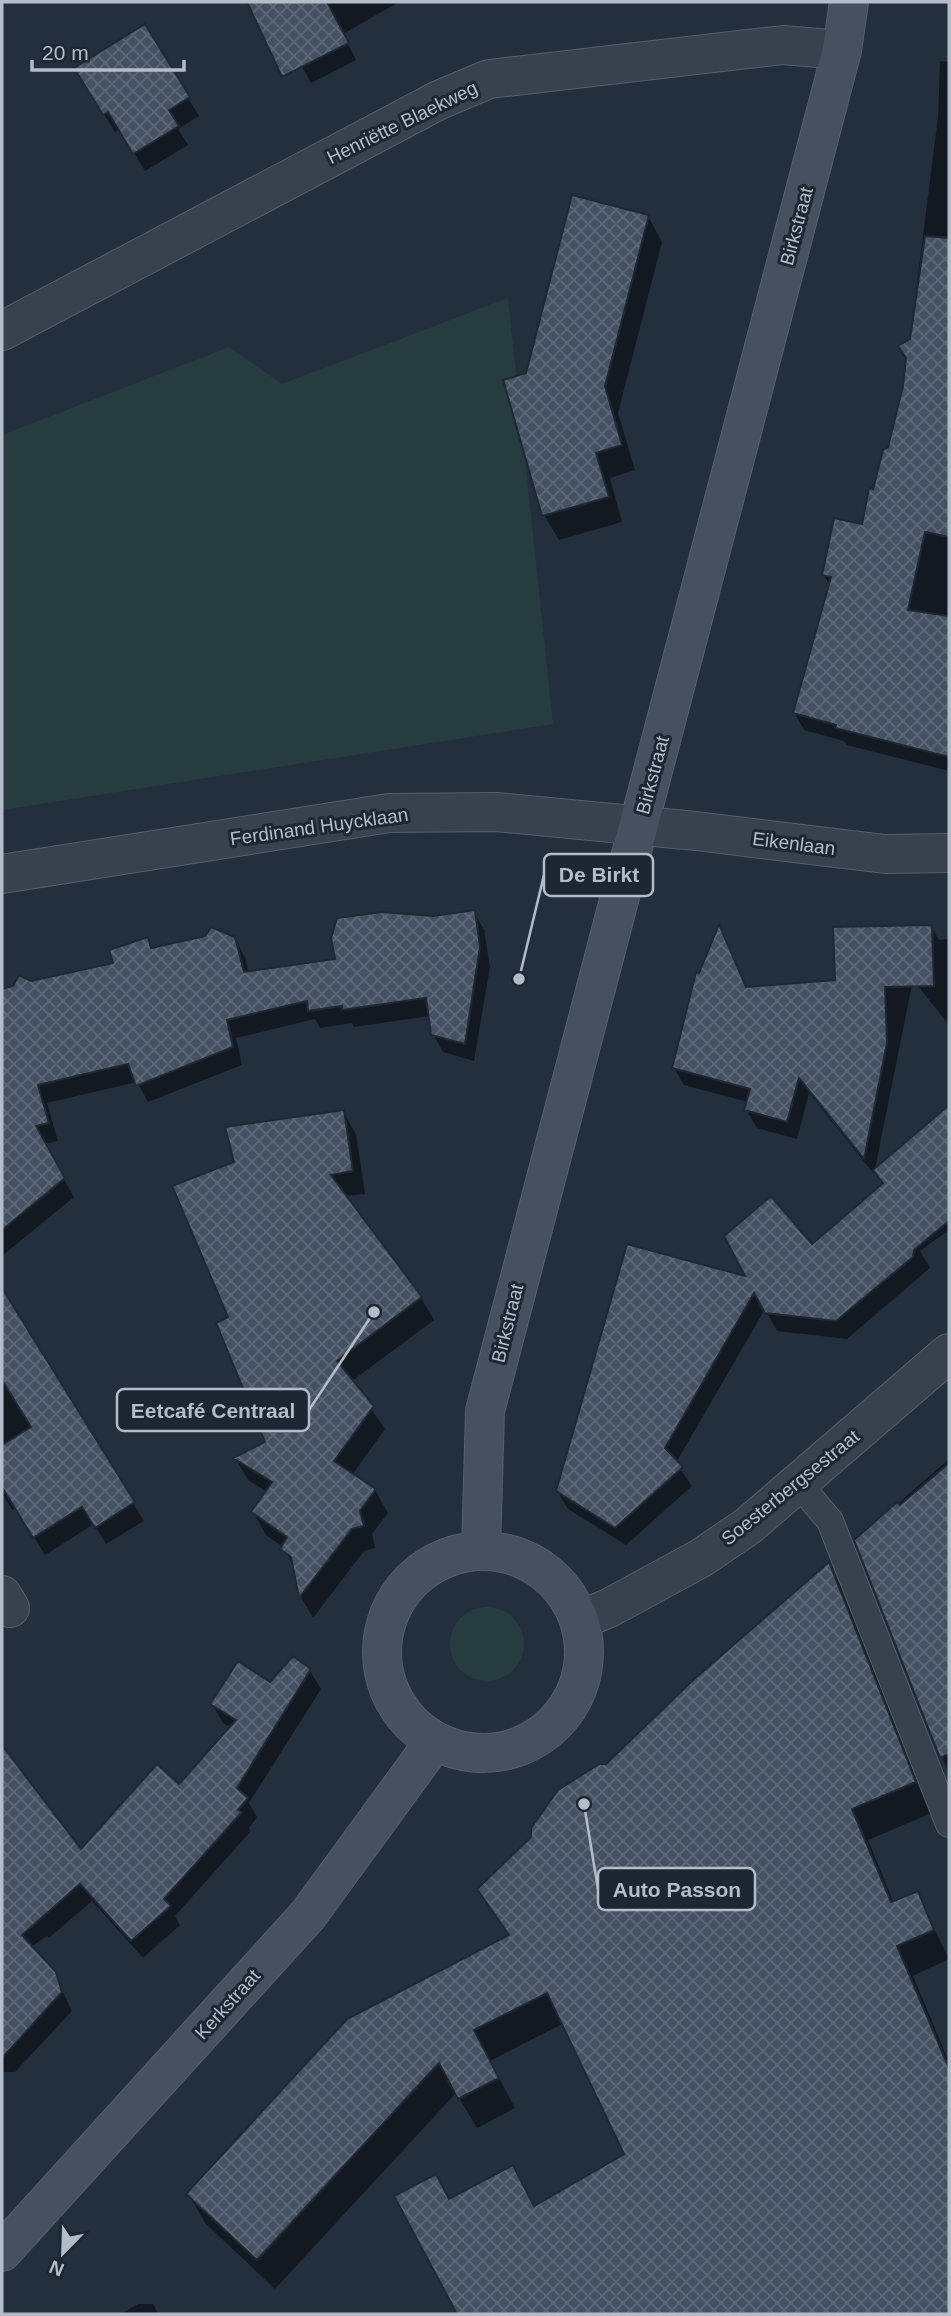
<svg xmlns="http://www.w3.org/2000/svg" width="951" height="2316" font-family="Helvetica,sans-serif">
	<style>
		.green { fill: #263c3f }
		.shadow { fill: #0007 }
		.building { fill: url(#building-cross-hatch); stroke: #1f2835; stroke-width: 2 }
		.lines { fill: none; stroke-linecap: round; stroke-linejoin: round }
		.service-casing { stroke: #565f6c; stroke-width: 28 }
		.minor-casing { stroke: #565f6c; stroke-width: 40 }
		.tertiary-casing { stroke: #565f6c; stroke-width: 40 }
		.secondary-casing { stroke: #565f6c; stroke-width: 40 }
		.service { stroke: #38414e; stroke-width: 26 }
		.minor { stroke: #38414e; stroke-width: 38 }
		.tertiary { stroke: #38414e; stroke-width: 38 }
		.secondary { stroke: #465061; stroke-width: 38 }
		.labels { text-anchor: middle; stroke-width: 6; stroke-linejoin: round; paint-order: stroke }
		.street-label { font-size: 19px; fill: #b4bcc9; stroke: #1d2633 }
		.leader { fill: none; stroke: #b4bcc9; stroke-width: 2.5 }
		.callout-dot { fill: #b4bcc9; stroke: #1d2633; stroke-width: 2.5 }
		.callout { fill: #1d2633; stroke: #b4bcc9; stroke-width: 2.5 }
		.callout-label { font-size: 21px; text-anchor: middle; font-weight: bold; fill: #b4bcc9 }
	</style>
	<defs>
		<pattern id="building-cross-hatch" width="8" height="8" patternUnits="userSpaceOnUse" patternTransform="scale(1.75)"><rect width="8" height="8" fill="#455162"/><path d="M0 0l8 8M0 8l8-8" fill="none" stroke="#5d6877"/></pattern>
	</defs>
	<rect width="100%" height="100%" fill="#242f3e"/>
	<!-- green -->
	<path class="green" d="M 508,298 L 553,724 L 2,810 L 2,435 L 229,347 L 282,384 Z
		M450 1644a37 37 0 1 1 74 0a37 37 0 1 1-74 0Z"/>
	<!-- shadow -->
	<path class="shadow" d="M 267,2 L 399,2 L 343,34 L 356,60 L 311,83 Z
		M 145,27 L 199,116 L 178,129 L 188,145 L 145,171 L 120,129 L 115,132 L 87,86 Z
		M 940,61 L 949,62 L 949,771 L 847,745 L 844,741 L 804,730 L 794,712 L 830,586 L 824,575 L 863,526 L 889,448 L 904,386 L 938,117 Z
		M 648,216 L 662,242 L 618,413 L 635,470 L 610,478 L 622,522 L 559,540 L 544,515 L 528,374 Z
		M 474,912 L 484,930 L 490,967 L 474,1061 L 443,1052 L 433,1034 L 430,1016 L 354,1027 L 352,1023 L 320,1028 L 315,1019 L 236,1038 L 242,1065 L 148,1102 L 137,1082 L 47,1103 L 58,1141 L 44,1144 L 74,1197 L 2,1256 L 2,1043 L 11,1040 L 31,983 L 115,964 L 147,939 L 153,949 L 234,938 L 245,957 L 249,973 L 337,960 L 433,918 Z
		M 931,926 L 939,940 L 949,939 L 949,1025 L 913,980 L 874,1174 L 809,1093 L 797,1139 L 757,1128 L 746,1110 L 748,1102 L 684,1085 L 674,1068 L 700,975 L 720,928 L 748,989 L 836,981 Z
		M 949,1108 L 949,1230 L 920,1251 L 930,1268 L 847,1339 L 777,1331 L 765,1309 L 676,1463 L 692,1486 L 626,1545 L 568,1509 L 557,1491 L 749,1279 L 812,1246 L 884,1185 L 875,1171 Z
		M 343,1112 L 356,1134 L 365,1194 L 345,1196 L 421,1298 L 434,1320 L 352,1381 L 385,1429 L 352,1475 L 375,1490 L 388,1513 L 372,1534 L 375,1548 L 364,1551 L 313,1618 L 301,1597 L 296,1572 L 283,1547 L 266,1535 L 253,1512 L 267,1492 L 248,1480 L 235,1458 L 267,1443 L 230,1317 L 236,1163 Z
		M 2,1291 L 144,1521 L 106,1544 L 94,1524 L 45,1555 L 16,1508 L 12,1510 L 2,1493 Z
		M 949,1459 L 949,1774 L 856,1540 Z
		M 829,1564 L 846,1594 L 932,1813 L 868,1840 L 894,1903 L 917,1893 L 949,1959 L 913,1976 L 949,2062 L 949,2314 L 459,2314 L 397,2197 L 450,2201 L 512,2167 L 535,2207 L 626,2155 L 564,2023 L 490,2061 L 515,2108 L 477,2128 L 456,2093 L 275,2289 L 206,2224 L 188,2194 L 509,1937 L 479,1889 L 607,1766 Z
		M 310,1671 L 321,1689 L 249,1803 L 257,1817 L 249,1828 L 251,1831 L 175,1916 L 180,1925 L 143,1958 L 92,1901 L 49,1938 L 47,1936 L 31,1947 L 54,1973 L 72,2011 L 15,2072 L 2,2072 L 2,1974 L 14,1960 L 2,1967 L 2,1747 L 81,1852 L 179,1786 L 231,1728 L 223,1723 L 212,1704 Z
		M 138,2304 L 153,2304 L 158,2314 L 121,2314 Z"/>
	<!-- building -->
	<path class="building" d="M 247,2 L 327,2 L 349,43 L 282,77 Z
		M 145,24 L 190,97 L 169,110 L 179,126 L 133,154 L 108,112 L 103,115 L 74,68 Z
		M 572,195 L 649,215 L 605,386 L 622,445 L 596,453 L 609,497 L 542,516 L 503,380 L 526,373 Z
		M 925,236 L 949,238 L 949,537 L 925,532 L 908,610 L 949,616 L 949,757 L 835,728 L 836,725 L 793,713 L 831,577 L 822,575 L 834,518 L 862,524 L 869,488 L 873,489 L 883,450 L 888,447 L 903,386 L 906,358 L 898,346 L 910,339 Z
		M 475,910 L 480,947 L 465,1044 L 431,1035 L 426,998 L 342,1010 L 342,1006 L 308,1011 L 307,1001 L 227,1020 L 233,1047 L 136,1086 L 128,1064 L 38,1085 L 49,1123 L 36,1126 L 65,1178 L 2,1230 L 2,989 L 13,986 L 19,975 L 31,981 L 113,963 L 109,950 L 148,937 L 151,948 L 205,936 L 211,927 L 235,937 L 244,972 L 335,959 L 331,938 L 337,918 L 382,912 L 433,916 Z
		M 719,924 L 746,987 L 835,980 L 833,927 L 932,925 L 934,986 L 885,987 L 887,1043 L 864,1159 L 799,1078 L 787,1122 L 744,1110 L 750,1089 L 672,1068 L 696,972 L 699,973 Z
		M 949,1105 L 949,1221 L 914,1250 L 913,1257 L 836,1321 L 765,1313 L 754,1293 L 665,1448 L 683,1467 L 615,1528 L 556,1491 L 627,1244 L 745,1276 L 724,1236 L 771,1196 L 812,1244 L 883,1183 L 873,1170 Z
		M 344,1110 L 353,1171 L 331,1175 L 422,1297 L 337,1361 L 374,1406 L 334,1461 L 376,1489 L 360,1511 L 364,1526 L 352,1529 L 299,1598 L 291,1557 L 280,1549 L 287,1537 L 251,1512 L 272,1482 L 233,1458 L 265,1442 L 216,1323 L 228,1317 L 172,1186 L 234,1162 L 225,1127 Z
		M 2,1288 L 135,1502 L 95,1528 L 82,1507 L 33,1538 L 2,1487 L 2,1445 L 31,1427 L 2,1380 Z
		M 949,1463 L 949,1754 L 940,1758 L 854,1540 L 897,1502 L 900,1505 Z
		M 829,1562 L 916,1782 L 852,1809 L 891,1902 L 918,1891 L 934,1930 L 897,1946 L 949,2068 L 949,2314 L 457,2314 L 394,2196 L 436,2174 L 449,2199 L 513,2165 L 534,2206 L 624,2154 L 547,1993 L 474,2030 L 499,2078 L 458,2099 L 439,2063 L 257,2260 L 186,2194 L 347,2019 L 509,1935 L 477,1889 L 531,1837 L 531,1828 L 558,1790 L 599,1764 L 606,1764 L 692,1681 Z
		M 293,1656 L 311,1669 L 237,1788 L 248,1798 L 238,1810 L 242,1812 L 164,1899 L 171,1906 L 131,1941 L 80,1884 L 22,1935 L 56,1972 L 62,1992 L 2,2058 L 2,1745 L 81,1849 L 157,1764 L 179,1784 L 236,1720 L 210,1704 L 238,1661 L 270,1682 Z"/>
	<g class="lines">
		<!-- service casing -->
		<g class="service-casing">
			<path id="service" d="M 798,1483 L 830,1521 L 949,1824"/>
		</g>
		<!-- minor casing -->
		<g class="minor-casing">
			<path id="minor" d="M 2,331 L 439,100 L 489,79 L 783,45 L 842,50
				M 2,874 L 389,813 L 496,812 L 696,831 L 885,854 L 949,853
				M 2,1595 L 10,1608"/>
		</g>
		<!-- tertiary casing -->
		<g class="tertiary-casing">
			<path id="tertiary" d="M 580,1620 L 609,1608 L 701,1558 L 748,1526 L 949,1353"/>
		</g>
		<!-- secondary casing -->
		<g class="secondary-casing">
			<path id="secondary" d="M382 1652a101 101 0 1 1 202 0a101 101 0 1 1-202 0Z
				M 481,1551 L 485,1411 L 842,50 L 849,2
				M 2,2252 L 308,1915 L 435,1741"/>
		</g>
		<!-- service -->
		<use href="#service" class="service"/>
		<!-- minor -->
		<use href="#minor" class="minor"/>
		<!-- tertiary -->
		<use href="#tertiary" class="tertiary"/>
		<!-- secondary -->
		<use href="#secondary" class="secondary"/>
	</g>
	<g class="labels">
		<!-- street labels -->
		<g class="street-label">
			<text transform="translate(402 122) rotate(-26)" y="7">Henriëtte Blaekweg</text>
			<text transform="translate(796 226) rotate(-75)" y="7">Birkstraat</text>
			<text transform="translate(652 775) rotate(-75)" y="7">Birkstraat</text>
			<text transform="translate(319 826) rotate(-8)" y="7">Ferdinand Huycklaan</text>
			<text transform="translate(794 843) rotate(7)" y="7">Eikenlaan</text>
			<text transform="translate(507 1323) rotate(-76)" y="7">Birkstraat</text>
			<text transform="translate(790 1487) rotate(-39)" y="7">Soesterbergsestraat</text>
			<text transform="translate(227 2004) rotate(-48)" y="7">Kerkstraat</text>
		</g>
	</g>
	<!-- callouts -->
	<path class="leader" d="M519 979L544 875M374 1312L309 1410M584 1804L598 1889"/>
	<g class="callout-dot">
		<circle cx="519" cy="979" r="7"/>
		<circle cx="374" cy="1312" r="7"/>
		<circle cx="584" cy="1804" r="7"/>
	</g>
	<g class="callout">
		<rect x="544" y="854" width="109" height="42" rx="7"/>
		<rect x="117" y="1389" width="192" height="42" rx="7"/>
		<rect x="598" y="1868" width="157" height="42" rx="7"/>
	</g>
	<g class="callout-label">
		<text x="599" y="882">De Birkt</text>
		<text x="213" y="1418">Eetcafé Centraal</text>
		<text x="677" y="1897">Auto Passon</text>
	</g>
	<!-- border -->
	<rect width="951" height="2316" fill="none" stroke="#b4bcc9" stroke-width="7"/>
	<!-- north arrow -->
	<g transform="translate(63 2253) rotate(203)" stroke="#1d2633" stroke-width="5" paint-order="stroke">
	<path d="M0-5L12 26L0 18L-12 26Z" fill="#b4bcc9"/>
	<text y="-10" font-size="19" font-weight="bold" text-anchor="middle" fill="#b4bcc9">N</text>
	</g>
	<!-- scale -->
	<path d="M32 60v10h152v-10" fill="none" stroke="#b4bcc9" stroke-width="3.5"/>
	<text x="42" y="60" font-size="21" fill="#b4bcc9" stroke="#1d2633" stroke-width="5" paint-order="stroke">20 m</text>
</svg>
